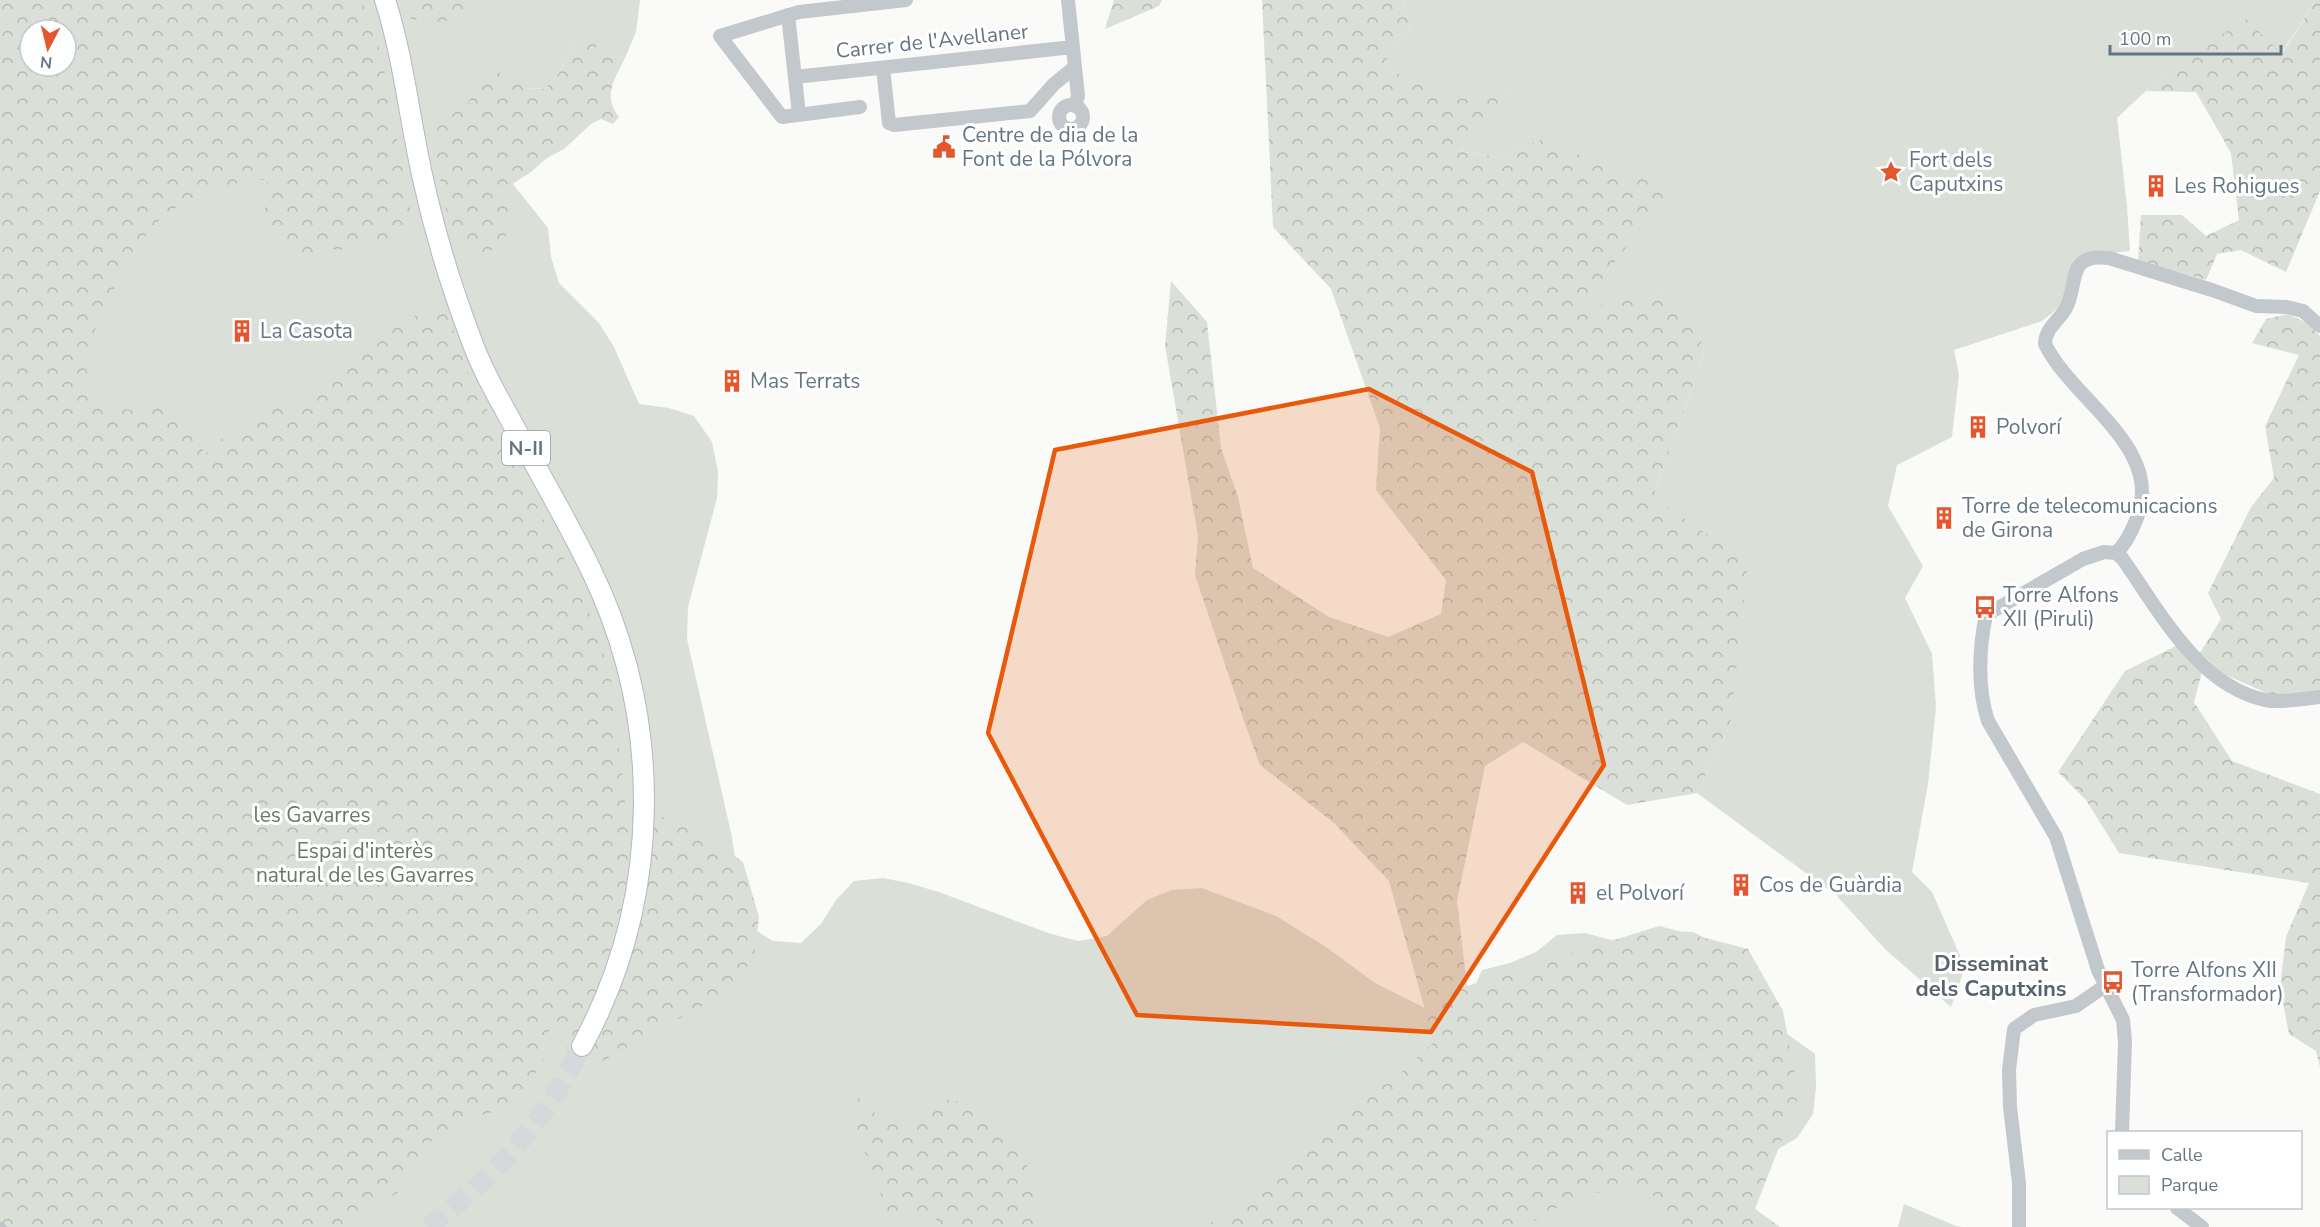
<svg xmlns="http://www.w3.org/2000/svg" width="2320" height="1227" font-family="'Nunito Sans',sans-serif">
	<style>
		.green { fill: #dadfd7; fill-rule: evenodd }
		.forest { fill: url(#forest-crowns); fill-rule: evenodd }
		.lines { fill: none; stroke-linecap: round; stroke-linejoin: round }
		.stream { stroke: #bbc7cb; stroke-width: 4 }
		.highway-tunnel { stroke: #d5d9db; stroke-width: 20; stroke-dasharray: 20 10; stroke-linecap: butt }
		.highway-casing { stroke: #b4b9bd; stroke-width: 22 }
		.minor { stroke: #c3c8cc; stroke-width: 14 }
		.highway { stroke: #fff; stroke-width: 20 }
		.marked { fill: #e8590c; fill-opacity: 0.2; stroke: #e8590c; stroke-width: 4.5; stroke-linejoin: round }
		.labels { text-anchor: middle; stroke-width: 6; stroke-linejoin: round; paint-order: stroke }
		.shield { fill: #fff; stroke: #939fa8; stroke-width: 1.5 }
		.shield-label { font-size: 20px; font-weight: bold; fill: #657683 }
		.street-label { font-size: 21px; fill: #657683; stroke: #fff }
		.poi-label { font-size: 21px; fill: #657683; stroke: #fff; text-anchor: start }
		.park-label { font-size: 21px; fill: #687a64; stroke: #fff }
		.neighbourhood-label { font-size: 22px; font-weight: bold; fill: #57646e; stroke: #fff }
	</style>
	<defs>
		<pattern id="forest-crowns" width="20" height="18" patternUnits="userSpaceOnUse" patternTransform="scale(1.5)"><rect width="20" height="18" fill="#dadfd7"/><path d="M2 6a3 3 0 1 1 6 0M12 15a3 3 0 1 1 6 0" fill="none" stroke="#b4b9b4"/></pattern>
	</defs>
	<rect width="100%" height="100%" fill="#fafaf8"/>
	<!-- green -->
	<path class="green" d="M 0,0 L 640,0 L 636,32 L 625,58 L 596,54 L 596,48 L 599,44 L 576,42 L 558,74 L 545,89 L 525,88 L 518,85 L 501,156 L 513,184 L 548,228 L 551,257 L 559,283 L 599,323 L 614,347 L 639,404 L 669,408 L 694,416 L 712,442 L 718,472 L 717,498 L 688,607 L 687,639 L 732,837 L 737,872 L 749,926 L 773,941 L 801,943 L 821,924 L 836,900 L 854,881 L 883,878 L 908,883 L 939,892 L 1051,934 L 1078,941 L 1107,936 L 1147,900 L 1172,890 L 1202,888 L 1276,916 L 1326,947 L 1375,983 L 1427,1009 L 1471,995 L 1482,970 L 1510,963 L 1536,952 L 1557,935 L 1585,933 L 1611,940 L 1664,931 L 1693,932 L 1719,945 L 1768,1020 L 1815,1054 L 1816,1087 L 1813,1114 L 1797,1138 L 1773,1152 L 1730,1227 L 0,1227 ZM 30,30 L 66,30 L 66,66 L 30,66 Z
		M 1402,0 L 2316,0 L 2281,54 L 2166,72 L 2117,118 L 2127,206 L 2130,251 L 2087,255 L 2062,305 L 2042,321 L 1954,350 L 1959,375 L 1952,437 L 1897,465 L 1888,506 L 1923,566 L 1905,598 L 1932,654 L 1936,707 L 1928,784 L 1912,872 L 1932,892 L 1965,967 L 1951,1007 L 1885,949 L 1836,895 L 1697,793 L 1730,725 L 1653,497 L 1704,354 L 1696,318 L 1665,292 L 1581,310 L 1610,268 L 1540,140 L 1499,158 L 1459,151 L 1515,94 L 1459,100 L 1381,67 L 1410,28 Z
		M 1904,1204 L 1956,1226 L 1963,1227 L 1898,1227 Z"/>
	<!-- forest -->
	<path class="forest" d="M 0,0 L 362,0 L 381,54 L 412,218 L 395,239 L 373,246 L 349,250 L 327,249 L 313,257 L 292,255 L 264,223 L 267,180 C 243,180 236,183 214,191 C 198,197 181,204 168,213 C 132,238 100,320 82,360 L 89,376 L 92,398 L 107,406 L 136,411 L 156,407 L 176,414 L 191,429 L 205,454 L 220,440 L 237,430 L 252,426 L 260,415 L 261,404 L 271,400 L 279,403 L 299,401 L 321,380 L 339,372 L 376,344 L 390,329 L 422,312 L 445,306 L 469,375 L 581,592 L 597,631 L 611,679 L 626,809 L 688,823 L 743,862 L 759,917 L 754,957 L 727,992 L 574,1077 L 560,1068 L 574,1028 L 551,1022 L 543,1061 L 516,1105 L 462,1121 L 430,1142 L 400,1191 L 361,1216 L 361,1227 L 0,1227 ZM 30,30 L 66,30 L 66,66 L 30,66 Z
		M 406,0 L 469,0 C 459,28 435,22 411,19 Z
		M 1114,0 L 1162,0 L 1159,6 L 1105,29 Z
		M 1262,0 L 1402,0 L 1410,28 L 1381,67 L 1459,99 L 1516,94 L 1459,151 L 1499,158 L 1540,140 L 1671,190 L 1610,268 L 1582,309 L 1665,292 L 1696,317 L 1704,354 L 1653,497 L 1748,563 L 1730,725 L 1697,793 L 1627,805 L 1523,742 L 1485,766 L 1457,901 L 1467,986 L 1659,926 L 1748,949 L 1783,1011 L 1799,1096 L 1755,1209 L 1780,1227 L 1676,1227 L 1649,1190 L 1584,1193 L 1523,1227 L 1204,1227 L 1271,1184 L 1358,1099 L 1392,1081 L 1434,1042 L 1389,881 L 1334,823 L 1260,765 L 1244,721 L 1195,575 L 1198,536 L 1165,346 L 1171,281 L 1207,322 L 1221,448 L 1238,497 L 1253,568 L 1329,617 L 1388,637 L 1441,614 L 1446,580 L 1376,490 L 1380,428 L 1331,289 L 1273,227 Z
		M 2316,0 L 2320,0 L 2320,191 L 2286,272 L 2241,250 L 2217,254 L 2206,280 L 2138,261 L 2141,215 L 2182,215 L 2206,236 L 2239,220 L 2231,153 L 2196,92 L 2146,91 L 2166,72 L 2246,19 L 2282,54 Z
		M 598,36 L 601,40 L 596,48 L 597,54 L 625,58 C 615,79 602,95 619,117 L 613,124 L 601,119 L 591,124 L 564,149 L 547,158 L 531,172 L 502,191 L 501,203 L 512,207 C 515,227 504,243 487,253 L 473,250 L 461,228 L 452,231 L 450,229 L 437,166 L 433,128 L 468,103 L 485,72 L 501,73 L 525,88 L 545,89 L 558,74 L 576,42 Z
		M 2288,314 L 2307,323 L 2320,336 L 2320,692 L 2271,695 L 2224,674 L 2200,653 L 2221,619 L 2208,593 L 2251,507 L 2274,478 L 2265,426 L 2299,355 L 2252,343 L 2266,319 Z
		M 2176,646 L 2202,672 L 2194,702 L 2232,761 L 2320,794 L 2320,1067 L 2316,1051 L 2289,1034 L 2280,987 L 2286,937 L 2309,883 L 2119,853 L 2086,800 L 2058,772 L 2125,671 Z
		M 858,1097 C 877,1118 882,1119 910,1120 C 918,1115 923,1105 932,1102 C 962,1091 999,1124 1022,1139 L 1039,1227 L 945,1227 L 923,1209 L 899,1220 L 886,1210 L 869,1159 L 857,1141 Z"/>
	<g class="lines">
		<!-- stream -->
		<path class="stream" d="M 0,1224 L 5,1227"/>
		<!-- highway-tunnel -->
		<path class="highway-tunnel" d="M 428,1227 C 495,1177 545,1121 582,1046"/>
		<!-- highway casing -->
		<g class="highway-casing">
			<path id="highway" d="M 385,0 C 403,55 410,122 423,179 C 435,234 451,286 471,339 C 482,370 499,399 515,428 C 540,475 568,522 591,570 C 664,720 662,899 582,1046"/>
		</g>
		<!-- minor -->
		<path class="minor" d="M 1068,0 L 1078,96 L 1075,106
			M 788,15 L 799,114
			M 883,68 L 889,123 L 894,125 L 1030,111 L 1054,84 L 1075,67
			M 795,77 L 1073,47
			M1059 117a12 12 0 1 1 24 0a12 12 0 1 1-24 0Z
			M 860,107 L 782,117 L 720,36 L 799,12 L 906,0
			M 2116,553 C 2126,544 2132,531 2137,518 C 2165,448 2072,400 2045,344 C 2045,328 2059,321 2066,308 C 2079,284 2065,253 2109,258 L 2212,290 L 2256,306 L 2287,307 L 2303,311 L 2320,326
			M 2122,1132 L 2125,1042 L 2123,1020 L 2098,970 L 2056,837 L 1988,721 C 1977,688 1979,648 1986,615 L 2083,559 L 2104,552 L 2116,553 L 2122,558 C 2159,610 2197,685 2265,700 C 2282,703 2302,699 2320,697
			M 2177,1208 L 2202,1227
			M 2019,1227 L 2019,1183 L 2010,1107 L 2009,1070 L 2014,1029 L 2034,1015 L 2076,1006 L 2105,986"/>
		<!-- highway -->
		<use href="#highway" class="highway"/>
	</g>
	<!-- marked area -->
	<path class="marked" d="M 1369,389 L 1532,472 L 1604,765 L 1431,1032 L 1137,1015 L 988,733 L 1055,450 Z"/>
	<!-- icons -->
	<defs>
		<g id="civic-bare" transform="scale(1.8)"><path d="M-.6-6.5H3V-4.5H.6V-3L4-1V1h2V6H-6V1h2V-1L-.6-3ZM-1.2 2.5V6h2.4V2.5Z" fill="#e4572e" stroke="#fff" stroke-width="2.5" paint-order="stroke"/></g>
		<g id="sight-bare" transform="scale(1.8)"><path d="M0-6L1.8-2.2L6-1.7L2.9 1.2L3.7 5.4L0 3.3L-3.7 5.4L-2.9 1.2L-6-1.7L-1.8-2.2Z" fill="#e4572e" stroke="#fff" stroke-width="2.5" paint-order="stroke"/></g>
		<g id="building-bare" transform="scale(1.8)"><path d="M-4-6H4V6H1V3H-1V6H-4ZM-2.5-4.3h1.7v1.8h-1.7ZM.8-4.3h1.7v1.8H.8ZM-2.5-1h1.7V.8h-1.7ZM.8-1h1.7V.8H.8Z" fill="#e4572e" stroke="#fff" stroke-width="2.5" paint-order="stroke"/></g>
		<g id="bus-bare" transform="scale(1.8)"><path d="M-5-6H5V4H4V6H2V4H-2V6H-4V4H-5ZM-3.5-4V0h7V-4ZM-3.5 1.2v1.5H-2V1.2ZM2 1.2v1.5H3.5V1.2Z" fill="#e4572e" stroke="#fff" stroke-width="2.5" paint-order="stroke"/></g>
	</defs>
	<g fill-rule="evenodd">
		<use href="#civic-bare" x="944" y="147"/>
		<use href="#sight-bare" x="1891" y="172"/>
		<use href="#building-bare" x="2156" y="186"/>
		<use href="#building-bare" x="242" y="331"/>
		<use href="#building-bare" x="732" y="381"/>
		<use href="#building-bare" x="1978" y="427"/>
		<use href="#building-bare" x="1944" y="518"/>
		<use href="#bus-bare" x="1985" y="607"/>
		<use href="#building-bare" x="1741" y="885"/>
		<use href="#building-bare" x="1578" y="893"/>
		<use href="#bus-bare" x="2113" y="982"/>
	</g>
	<g class="labels">
		<!-- shield labels -->
		<rect class="shield" x="502" y="431" width="48" height="34" rx="4.5"/>
		<g class="shield-label">
			<text x="526" y="455">N-II</text>
		</g>
		<!-- street labels -->
		<g class="street-label">
			<text transform="translate(932 41) rotate(-6)" y="7">Carrer de l'Avellaner</text>
		</g>
		<!-- poi labels -->
		<g class="poi-label">
			<text x="962" y="142">Centre de dia de la<tspan x="962" dy="24">Font de la Pólvora</tspan></text>
			<text x="1909" y="167">Fort dels<tspan x="1909" dy="24">Caputxins</tspan></text>
			<text x="2174" y="193">Les Rohigues</text>
			<text x="260" y="338">La Casota</text>
			<text x="750" y="388">Mas Terrats</text>
			<text x="1996" y="434">Polvorí</text>
			<text x="1962" y="513">Torre de telecomunicacions<tspan x="1962" dy="24">de Girona</tspan></text>
			<text x="2003" y="602">Torre Alfons<tspan x="2003" dy="24">XII (Piruli)</tspan></text>
			<text x="1759" y="892">Cos de Guàrdia</text>
			<text x="1596" y="900">el Polvorí</text>
			<text x="2131" y="977">Torre Alfons XII<tspan x="2131" dy="24">(Transformador)</tspan></text>
		</g>
		<!-- park labels -->
		<g class="park-label">
			<text x="312" y="822">les Gavarres</text>
			<text x="365" y="858">Espai d'interès<tspan x="365" dy="24">natural de les Gavarres</tspan></text>
		</g>
		<!-- neighbourhood labels -->
		<g class="neighbourhood-label">
			<text x="1991" y="971">Disseminat<tspan x="1991" dy="25">dels Caputxins</tspan></text>
		</g>
	</g>
	<!-- legend -->
	<rect x="2107" y="1131" width="195" height="78" fill="#ffffff" stroke="#c1c8cd" stroke-width="1.5"/>
	<rect x="2119" y="1150" width="30" height="9" fill="#c3c8cc" stroke="#c1c8cd" stroke-width="1.5"/>
	<text x="2161" y="1161" font-size="18" fill="#657683">Calle</text>
	<rect x="2119" y="1176" width="30" height="18" fill="#dadfd7" stroke="#c1c8cd" stroke-width="1.5"/>
	<text x="2161" y="1191" font-size="18" fill="#657683">Parque</text>
	<!-- north arrow -->
	<g transform="translate(48 48) rotate(187)"><circle r="28" fill="#ffffff" stroke="#c1c8cd" stroke-width="1.5"/>
	<path d="M0-4.5L10 22L0 15L-10 22Z" fill="#e4572e"/>
	<text y="-9" font-size="16" font-weight="bold" text-anchor="middle" fill="#657683">N</text>
	</g>
	<!-- scale -->
	<path d="M2110 45v9h171v-9" fill="none" stroke="#657683" stroke-width="3"/>
	<text x="2119" y="45" font-size="18" fill="#657683" stroke="#ffffff" stroke-width="4.5" paint-order="stroke">100 m</text>
</svg>
